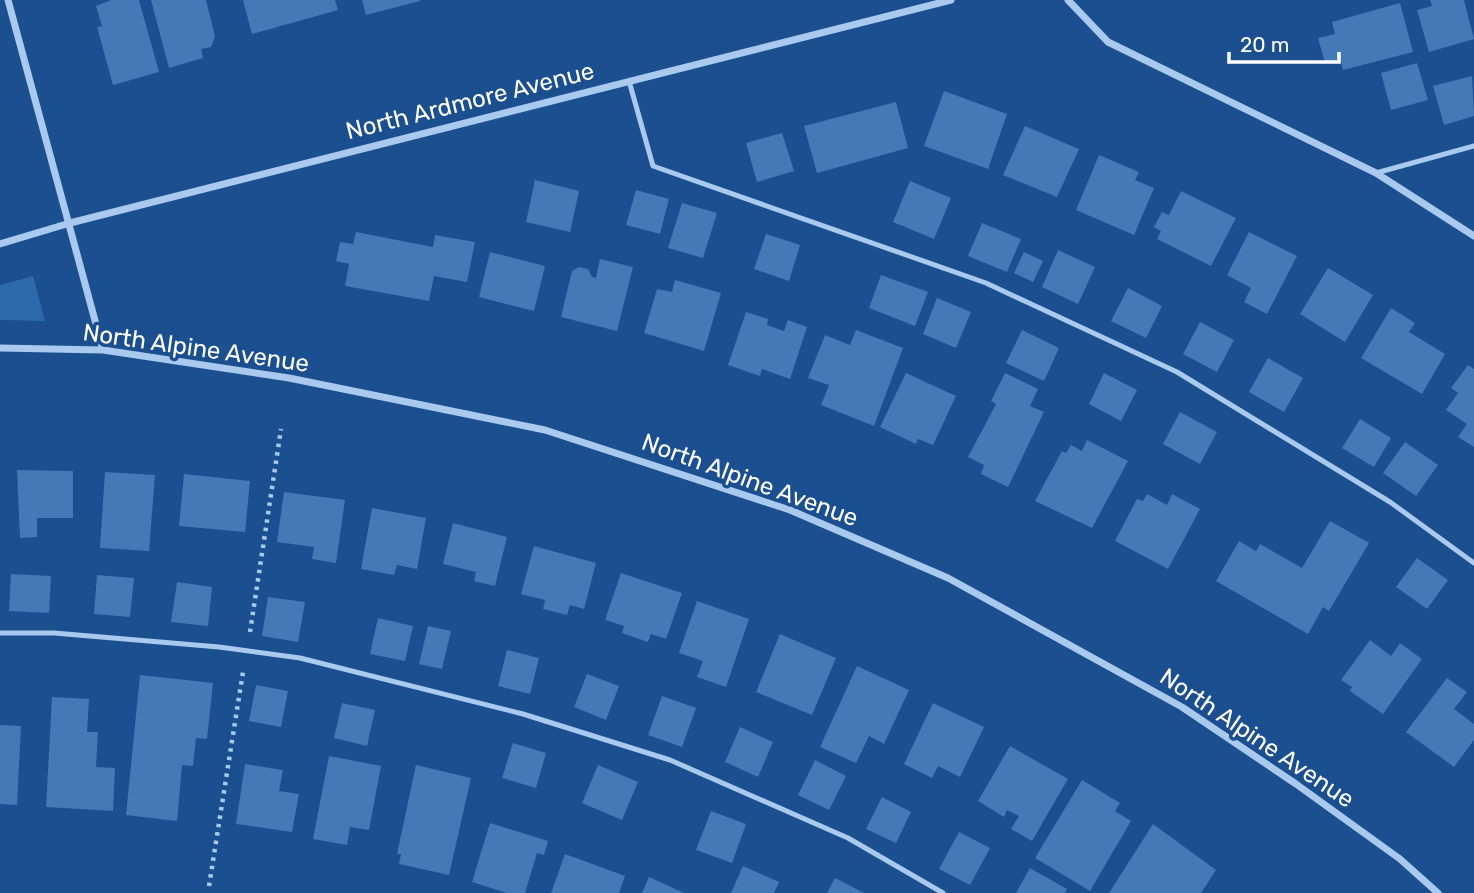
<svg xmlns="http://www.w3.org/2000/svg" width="1474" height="893" font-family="Rubik,sans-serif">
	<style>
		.green { fill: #2e69ad }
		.building { fill: #4478b7 }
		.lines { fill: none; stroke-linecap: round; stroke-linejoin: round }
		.path { stroke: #a9c9ee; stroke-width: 4.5; stroke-dasharray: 3.5 5; stroke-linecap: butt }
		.lane { stroke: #a9c9ee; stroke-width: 5 }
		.street { stroke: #a9c9ee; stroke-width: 7 }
		.labels { text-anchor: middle; stroke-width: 7; stroke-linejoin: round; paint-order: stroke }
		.street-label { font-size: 24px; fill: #fff; stroke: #1b4f8f }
	</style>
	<rect width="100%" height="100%" fill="#1b4f8f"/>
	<!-- green -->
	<path class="green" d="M 33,276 L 45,321 L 0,320 L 0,285 Z"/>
	<!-- building -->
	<path class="building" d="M 111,0 L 139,0 L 159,72 L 113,85 L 97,27 L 102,26 L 96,6 Z
		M 151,0 L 206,0 L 215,36 L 211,47 L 201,49 L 203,58 L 169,68 Z
		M 243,0 L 335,0 L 338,10 L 252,34 Z
		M 362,0 L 420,0 L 420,1 L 366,15 Z
		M 1430,0 L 1464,0 L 1474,39 L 1429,52 L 1417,10 L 1432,6 Z
		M 1400,3 L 1413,52 L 1343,70 L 1340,59 L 1325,63 L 1318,38 L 1335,34 L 1332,22 Z
		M 1417,63 L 1428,100 L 1391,110 L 1381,73 Z
		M 1472,76 L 1474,116 L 1444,125 L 1433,86 Z
		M 944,91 L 1007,114 L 988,169 L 924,146 Z
		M 896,102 L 908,148 L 817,173 L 804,126 Z
		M 1025,126 L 1079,149 L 1057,197 L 1003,175 Z
		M 782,133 L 794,171 L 757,182 L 746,143 Z
		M 1099,155 L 1139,172 L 1135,180 L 1154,188 L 1134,235 L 1076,210 Z
		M 535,180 L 579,191 L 570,232 L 526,222 Z
		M 910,181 L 951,198 L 934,239 L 893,222 Z
		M 636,190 L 669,199 L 660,234 L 626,225 Z
		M 1181,191 L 1236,218 L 1211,266 L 1157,239 L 1161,231 L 1154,227 L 1162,212 L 1169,215 Z
		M 682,203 L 717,213 L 703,258 L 668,248 Z
		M 982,223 L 1021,239 L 1007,272 L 968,256 Z
		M 356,232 L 433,247 L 435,235 L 475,242 L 467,282 L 434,276 L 429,301 L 345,286 L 349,264 L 336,261 L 340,242 L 353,244 Z
		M 1249,232 L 1297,256 L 1267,314 L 1244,302 L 1251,288 L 1227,275 Z
		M 766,234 L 800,245 L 789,281 L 754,269 Z
		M 1058,250 L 1095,267 L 1078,304 L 1042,287 Z
		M 490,252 L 545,266 L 534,311 L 479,297 Z
		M 1024,252 L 1043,261 L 1033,282 L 1014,273 Z
		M 600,259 L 633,267 L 617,331 L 561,317 L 572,271 L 579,267 L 588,269 L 592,277 L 596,278 Z
		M 1328,268 L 1373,295 L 1345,342 L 1300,314 Z
		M 881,275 L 928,292 L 915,326 L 869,308 Z
		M 675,280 L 721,293 L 704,351 L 644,333 L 657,289 L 672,292 Z
		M 1128,288 L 1162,306 L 1146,338 L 1111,321 Z
		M 937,298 L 971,312 L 956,348 L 923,334 Z
		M 1391,308 L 1415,323 L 1409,332 L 1445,354 L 1422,394 L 1361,358 Z
		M 746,312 L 768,319 L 767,325 L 784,331 L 788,320 L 807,327 L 790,379 L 762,369 L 760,376 L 728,365 Z
		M 1200,322 L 1234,340 L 1217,372 L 1183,354 Z
		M 856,330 L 903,348 L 874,426 L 821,405 L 829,385 L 808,378 L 825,335 L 850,345 Z
		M 1022,330 L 1059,348 L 1044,381 L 1006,363 Z
		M 1268,358 L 1303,378 L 1284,412 L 1249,392 Z
		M 1468,365 L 1474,369 L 1474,447 L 1458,437 L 1467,424 L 1446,410 L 1458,393 L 1451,388 Z
		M 906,373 L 956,396 L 933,445 L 918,439 L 916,444 L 880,427 Z
		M 1005,373 L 1038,389 L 1030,406 L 1044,412 L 1008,487 L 981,474 L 984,465 L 968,457 L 996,404 L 991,401 Z
		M 1104,373 L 1137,390 L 1121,421 L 1089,404 Z
		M 1180,412 L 1217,432 L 1200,464 L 1163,444 Z
		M 1360,419 L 1391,438 L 1374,467 L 1342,448 Z
		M 1087,440 L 1128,461 L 1092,528 L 1035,501 L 1062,451 L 1066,453 L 1071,445 L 1082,451 Z
		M 1405,442 L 1438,465 L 1416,496 L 1383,473 Z
		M 17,470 L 73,471 L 73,518 L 37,518 L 37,537 L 20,538 Z
		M 105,472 L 155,475 L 149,551 L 100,548 Z
		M 184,474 L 250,481 L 245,532 L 179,526 Z
		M 284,492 L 345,500 L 336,563 L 312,559 L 314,547 L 277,542 Z
		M 1147,494 L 1167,505 L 1172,494 L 1200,509 L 1168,569 L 1115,541 L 1137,499 L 1143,501 Z
		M 372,508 L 426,518 L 417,569 L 397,565 L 394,575 L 361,569 Z
		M 1330,521 L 1369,543 L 1329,611 L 1323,607 L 1308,634 L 1216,581 L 1239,541 L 1256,551 L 1260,544 L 1302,568 Z
		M 453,523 L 507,537 L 495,586 L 474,581 L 476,572 L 443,564 Z
		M 534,546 L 596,563 L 584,609 L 570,605 L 567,615 L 543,609 L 545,600 L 521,594 Z
		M 1417,558 L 1448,580 L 1427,609 L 1396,587 Z
		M 621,573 L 682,593 L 666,639 L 651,634 L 648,642 L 622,633 L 624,626 L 605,620 Z
		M 11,574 L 51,576 L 49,613 L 9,611 Z
		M 97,575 L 134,578 L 130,617 L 94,614 Z
		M 177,582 L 212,587 L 208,626 L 171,622 Z
		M 268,597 L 305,602 L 298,642 L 262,636 Z
		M 697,601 L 749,619 L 726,687 L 697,677 L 703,661 L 679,653 Z
		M 378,618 L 413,626 L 405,661 L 370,654 Z
		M 428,626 L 451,631 L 442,669 L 419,664 Z
		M 780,634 L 836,658 L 812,715 L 756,692 Z
		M 1370,640 L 1391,656 L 1400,643 L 1422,659 L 1383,714 L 1350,691 L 1352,687 L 1341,680 Z
		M 507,650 L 539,658 L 530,694 L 498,686 Z
		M 857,666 L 909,690 L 884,744 L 869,736 L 856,763 L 820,747 Z
		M 587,674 L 619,686 L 606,720 L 574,707 Z
		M 140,675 L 213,683 L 207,739 L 196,738 L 193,766 L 182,765 L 177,821 L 126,815 Z
		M 1447,678 L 1467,692 L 1454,709 L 1474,724 L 1474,740 L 1454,767 L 1406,732 Z
		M 256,685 L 288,691 L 281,727 L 249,721 Z
		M 662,696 L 696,708 L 682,747 L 648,735 Z
		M 52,697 L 89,699 L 87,732 L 98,732 L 96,767 L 115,768 L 113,811 L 46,807 Z
		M 342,703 L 375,710 L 367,746 L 334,738 Z
		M 933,703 L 984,727 L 960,777 L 938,766 L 932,778 L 904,764 Z
		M 0,725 L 21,726 L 17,805 L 0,804 Z
		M 740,727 L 773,742 L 758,777 L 725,762 Z
		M 513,743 L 546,753 L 536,788 L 502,778 Z
		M 1010,746 L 1068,779 L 1032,841 L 1011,829 L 1019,816 L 1007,810 L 1004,817 L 978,801 Z
		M 329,756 L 381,766 L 369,830 L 350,827 L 347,845 L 313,839 Z
		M 815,760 L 846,776 L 829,810 L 798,795 Z
		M 245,764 L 283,770 L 279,791 L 299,794 L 292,832 L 236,824 Z
		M 416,765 L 471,778 L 449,875 L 399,864 L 401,854 L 397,854 Z
		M 598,765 L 638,782 L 622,820 L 582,803 Z
		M 1082,780 L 1120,803 L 1115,811 L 1131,821 L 1090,891 L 1035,858 Z
		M 882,797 L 911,812 L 896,843 L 866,829 Z
		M 711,811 L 746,824 L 732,863 L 696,850 Z
		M 490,823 L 548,841 L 544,855 L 537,853 L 525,893 L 507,893 L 472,882 Z
		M 1153,824 L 1216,870 L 1201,893 L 1109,893 Z
		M 959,832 L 990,848 L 970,885 L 939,869 Z
		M 565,854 L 625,876 L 619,893 L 551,893 Z
		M 743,866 L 779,882 L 774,893 L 731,893 Z
		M 1030,868 L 1067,889 L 1065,893 L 1016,893 Z
		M 649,877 L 684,893 L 642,893 Z
		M 835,878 L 864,893 L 827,893 Z"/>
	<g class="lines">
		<!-- path -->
		<path class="path" d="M 250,632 L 281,429
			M 209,886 L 243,672"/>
		<!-- lane -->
		<path class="lane" d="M 629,81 L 653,166 L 986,283 L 1177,372 L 1390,502 L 1474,563
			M 1376,173 L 1474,146
			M 0,633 L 54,633 L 219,647 L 300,658 L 523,714 L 670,760 L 848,838 L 943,893"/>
		<!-- street -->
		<path class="street" d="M 8,0 L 103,350
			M 1068,0 L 1108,42 L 1376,173 L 1474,236
			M 0,244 L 70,223 L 951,0
			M 0,348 L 103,350 L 289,378 L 545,430 L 790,510 L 948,578 L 1182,707 L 1296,784 L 1400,859 L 1438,893"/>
	</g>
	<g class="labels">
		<!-- street labels -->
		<g class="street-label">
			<text transform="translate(470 101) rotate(-14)" y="8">North Ardmore Avenue</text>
			<text transform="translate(196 348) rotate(8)" y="8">North Alpine Avenue</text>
			<text transform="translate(750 480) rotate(20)" y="8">North Alpine Avenue</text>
			<text transform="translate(1257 738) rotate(34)" y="8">North Alpine Avenue</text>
		</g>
	</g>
	<!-- scale -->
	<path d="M1229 52v10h110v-10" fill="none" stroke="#ffffff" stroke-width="3.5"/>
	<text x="1240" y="52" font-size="21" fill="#ffffff" stroke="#1b4f8f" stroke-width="5" paint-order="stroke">20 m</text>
</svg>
